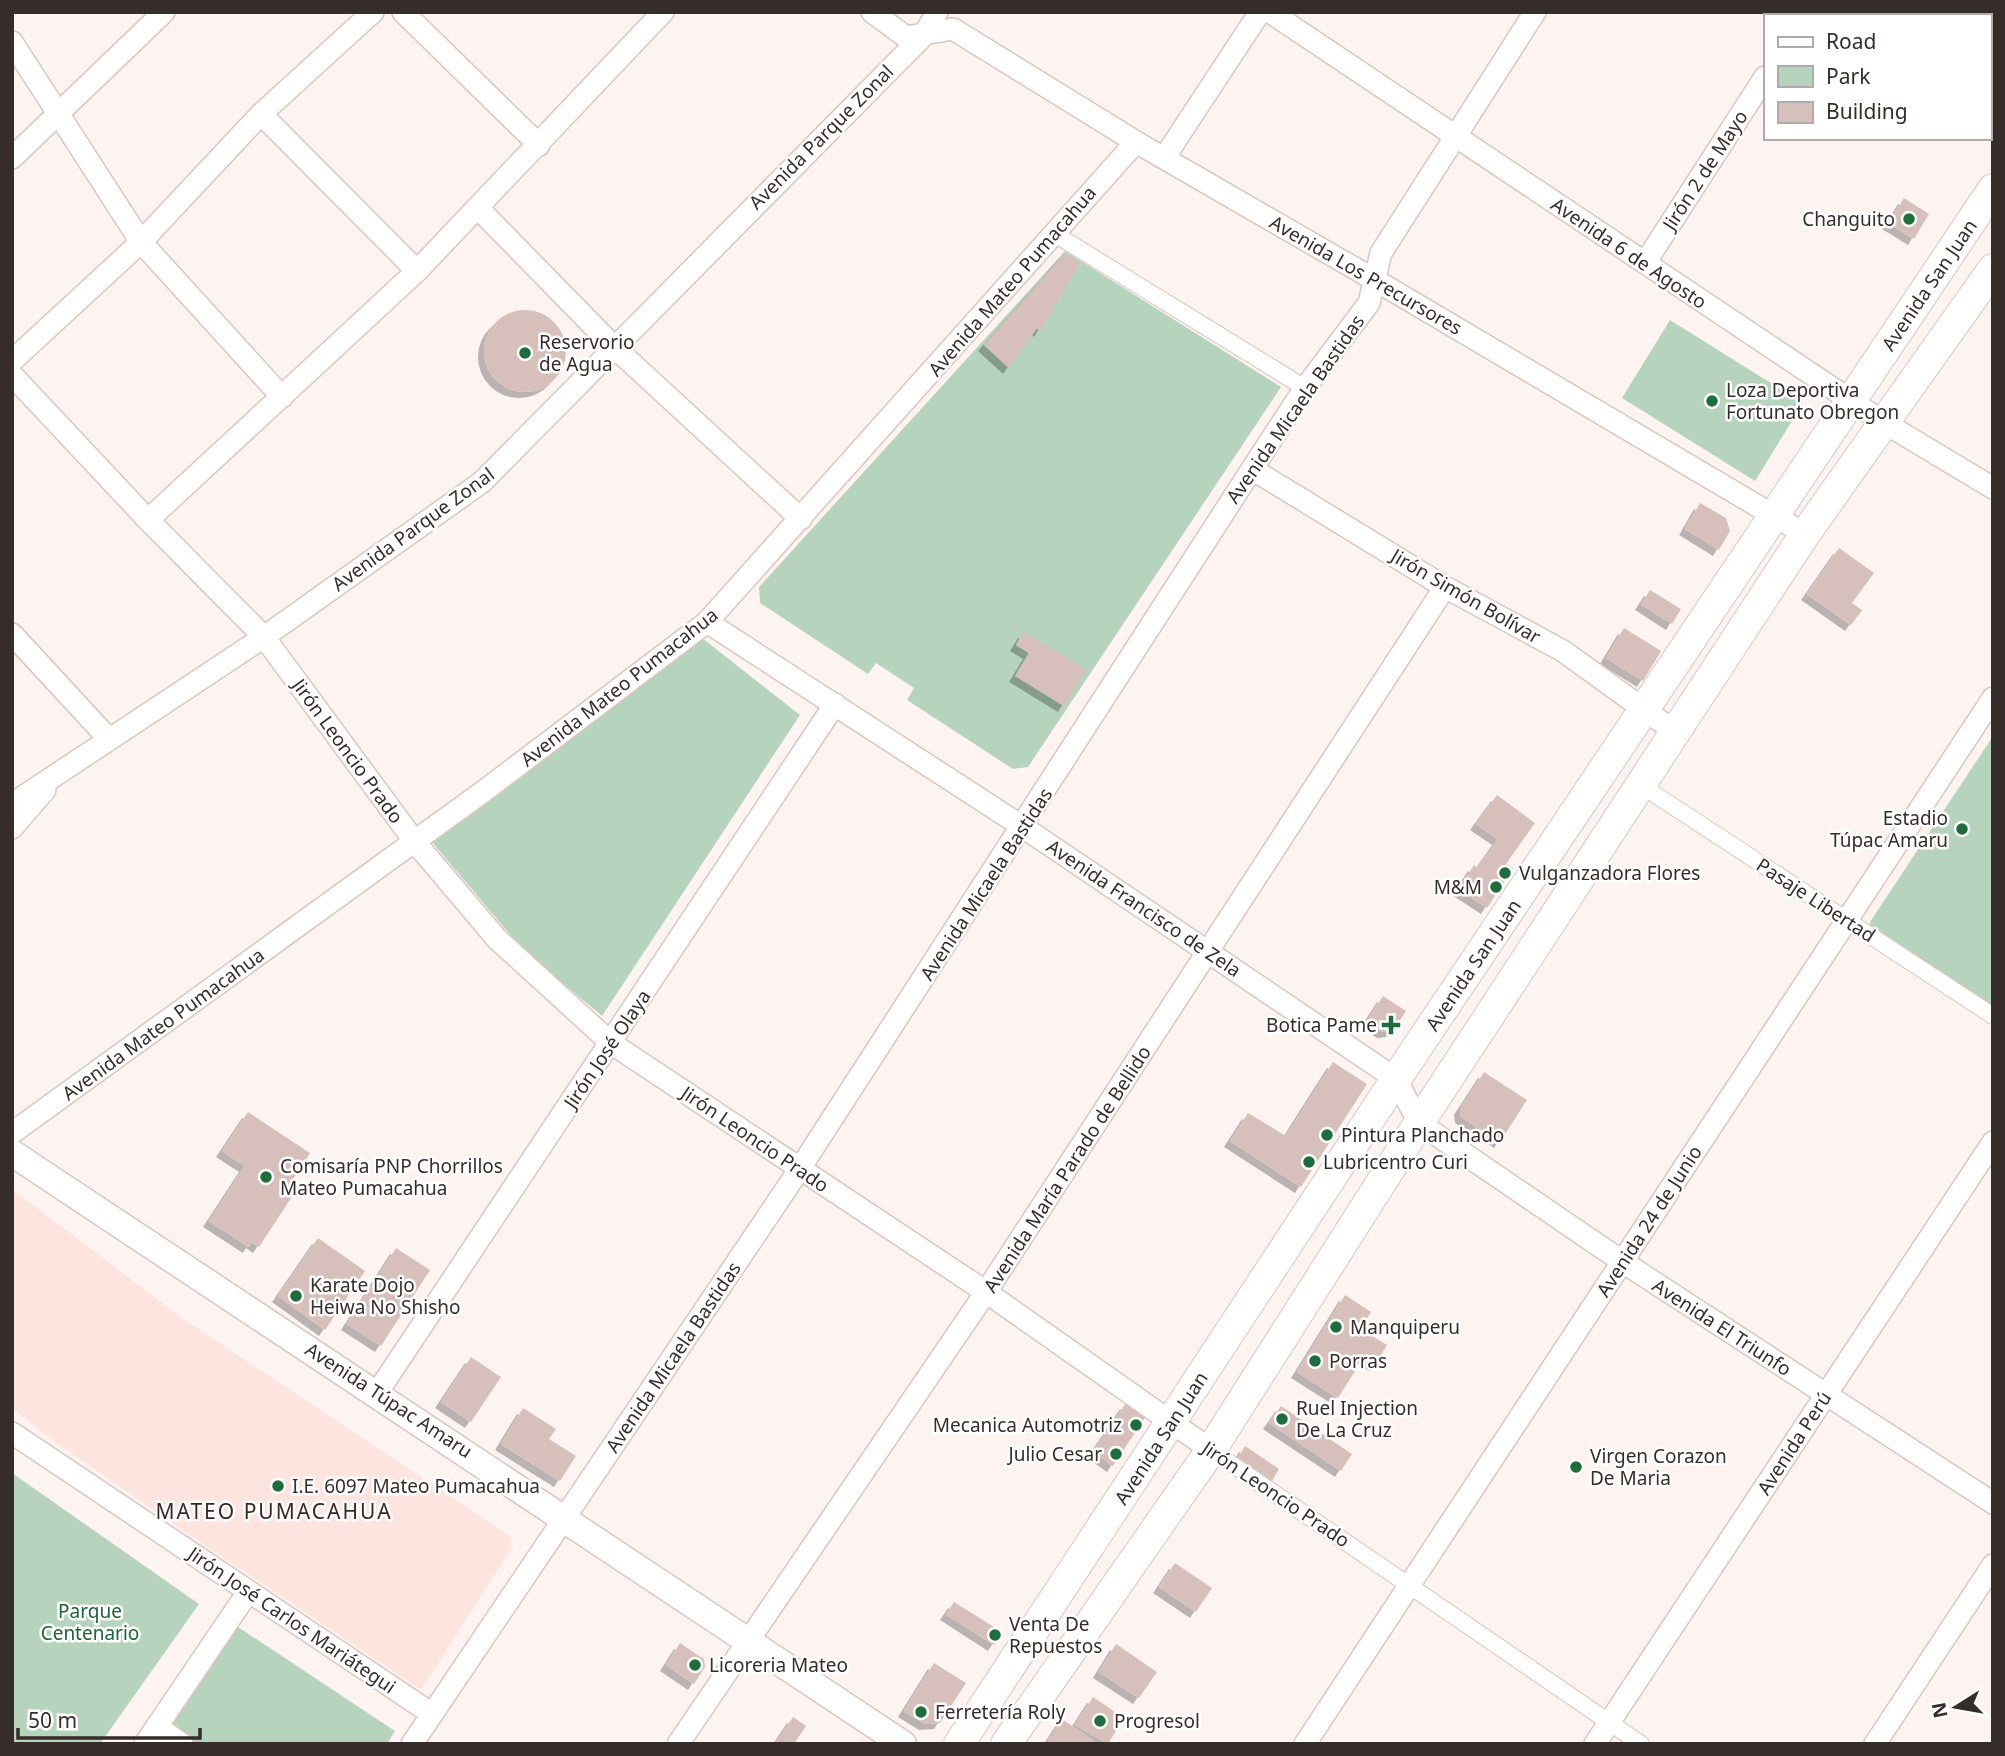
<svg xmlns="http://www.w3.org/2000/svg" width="2005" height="1756" font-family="'Noto Sans',sans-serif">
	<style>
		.built { fill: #fee4df }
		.green { fill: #b6d3bd }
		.building { fill: #d7c0bc; filter: url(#shadow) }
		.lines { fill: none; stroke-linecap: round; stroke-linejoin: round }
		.pedestrian-casing { stroke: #dcc5c0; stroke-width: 18 }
		.minor-casing { stroke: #dcc5c0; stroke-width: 24 }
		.tertiary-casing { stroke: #dcc5c0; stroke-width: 29 }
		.secondary-casing { stroke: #dcc5c0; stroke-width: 32 }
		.pedestrian { stroke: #fff; stroke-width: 16 }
		.minor { stroke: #fff; stroke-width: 21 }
		.tertiary { stroke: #fff; stroke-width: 26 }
		.secondary { stroke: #fff; stroke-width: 30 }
		.poi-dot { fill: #1e6d3d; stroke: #fff; stroke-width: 2.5 }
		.labels { text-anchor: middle; stroke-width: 5; stroke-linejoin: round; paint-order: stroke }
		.street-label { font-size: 19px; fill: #362d2b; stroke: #fff }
		.poi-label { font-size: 19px; fill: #362d2b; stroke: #fff; text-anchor: start }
		.park-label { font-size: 19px; fill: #196336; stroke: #fff }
		.neighbourhood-label { font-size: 21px; letter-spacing: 2px; fill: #382724; stroke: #fff }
	</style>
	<defs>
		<filter id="shadow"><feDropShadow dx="-6" dy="6" stdDeviation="0" flood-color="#0004"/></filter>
	</defs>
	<rect width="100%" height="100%" fill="#fdf4f2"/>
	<!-- built -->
	<path class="built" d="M 12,1189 L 182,1318 L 510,1536 L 513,1546 L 421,1690 L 200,1542 L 48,1437 L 12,1408 Z"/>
	<!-- green -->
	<path class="green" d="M 1065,251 L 1281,387 L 1028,767 L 1013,769 L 907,700 L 914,688 L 876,663 L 868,674 L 760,603 L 759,587 Z
		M 1670,320 L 1803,403 L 1755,481 L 1622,398 Z
		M 702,638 L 800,715 L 602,1016 L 523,950 L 431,841 Z
		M 1993,736 L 1993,1013 L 1870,927 L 1870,922 Z
		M 12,1473 L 199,1604 L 100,1744 L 12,1744 Z
		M 235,1625 L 395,1731 L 387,1744 L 195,1744 L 166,1724 Z"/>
	<!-- building -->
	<path class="building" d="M 1904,198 L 1929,214 L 1914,239 L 1888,223 Z
		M 1065,253 L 1080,263 L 1040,331 L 1037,328 L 1009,368 L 984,345 Z
		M484 351a41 41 0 1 1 82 0a41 41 0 1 1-82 0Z
		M 1700,503 L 1726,518 L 1730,531 L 1719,550 L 1685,529 Z
		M 1839,548 L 1874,573 L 1852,603 L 1862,610 L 1851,625 L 1807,594 Z
		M 1650,590 L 1681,609 L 1672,624 L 1641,604 Z
		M 1624,628 L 1661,651 L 1643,681 L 1606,658 Z
		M 1024,632 L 1086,670 L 1064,706 L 1015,676 L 1029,653 L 1016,645 Z
		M 1497,795 L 1535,823 L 1506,864 L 1513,868 L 1487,908 L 1458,889 L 1474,865 L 1478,868 L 1498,839 L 1476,824 Z
		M 1383,996 L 1406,1011 L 1393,1031 L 1383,1032 L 1367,1021 Z
		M 1333,1062 L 1367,1084 L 1301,1187 L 1230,1141 L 1248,1113 L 1286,1136 Z
		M 1484,1072 L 1527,1100 L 1500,1142 L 1461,1117 L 1460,1109 Z
		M 248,1112 L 310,1153 L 288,1187 L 295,1192 L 259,1247 L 252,1242 L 249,1247 L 209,1221 L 245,1166 L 222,1151 Z
		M 318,1238 L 365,1271 L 325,1330 L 278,1296 Z
		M 396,1248 L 430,1270 L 381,1346 L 347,1324 Z
		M 1345,1295 L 1371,1312 L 1361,1329 L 1387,1345 L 1375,1365 L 1359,1355 L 1350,1368 L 1355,1371 L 1338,1398 L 1297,1372 Z
		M 471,1357 L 501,1377 L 471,1422 L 441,1402 Z
		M 1126,1403 L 1146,1416 L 1113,1466 L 1093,1452 Z
		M 1281,1406 L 1352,1454 L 1341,1471 L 1269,1423 Z
		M 523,1408 L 556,1429 L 549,1439 L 576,1456 L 560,1481 L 501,1444 Z
		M 1245,1446 L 1279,1469 L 1272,1481 L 1238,1458 Z
		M 1175,1563 L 1212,1588 L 1196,1612 L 1159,1587 Z
		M 954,1602 L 1002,1632 L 994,1645 L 946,1614 Z
		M 680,1643 L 704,1659 L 705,1667 L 694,1684 L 666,1665 Z
		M 1116,1644 L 1157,1672 L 1139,1698 L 1099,1672 Z
		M 934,1663 L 966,1683 L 940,1723 L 925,1724 L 904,1711 Z
		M 1093,1697 L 1124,1718 L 1108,1744 L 1075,1725 Z
		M 793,1717 L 806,1726 L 794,1744 L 775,1744 Z
		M 1062,1719 L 1098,1744 L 1046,1744 Z"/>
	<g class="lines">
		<!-- pedestrian casing -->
		<g class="pedestrian-casing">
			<path id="pedestrian" d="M 1055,234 L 1305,388
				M 1639,784 L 1993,1016
				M 1211,1450 L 1641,1744"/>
		</g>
		<!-- minor casing -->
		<g class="minor-casing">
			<path id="minor" d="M 403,12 L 539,145
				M 872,12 L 906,37 L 953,29 L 1136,142 L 1375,280 L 1805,534
				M 1270,12 L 1883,422 L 1993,488
				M 1805,16 L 1808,12
				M 12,42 L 141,242 L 282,397
				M 261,114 L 417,271
				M 12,158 L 164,12
				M 1164,158 L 1260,12
				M 479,209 L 614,347 L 801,519
				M 1645,263 L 1765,77
				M 12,361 L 141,242 L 261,114 L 373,12
				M 12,375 L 148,520 L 264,637 L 415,842 L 497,939 L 611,1043 L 986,1292 L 1211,1450
				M 1252,469 L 1445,587 L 1563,651 L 1674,731
				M 148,520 L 417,271 L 663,12
				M 707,622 L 1023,827 L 1396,1079 L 1419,1123 L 1623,1262 L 1993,1503
				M 12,634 L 108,738
				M 12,804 L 264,637 L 482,482 L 924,35 L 937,12
				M 12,828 L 45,790
				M 12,1133 L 484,791 L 707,622 L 1136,142
				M 377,1393 L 835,704
				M 12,1433 L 432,1714
				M 157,1727 L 182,1744
				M 145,1744 L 248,1592
				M 412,1744 L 799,1170 L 1252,469 L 1305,388 L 1369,303 L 1381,253 L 1535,12
				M 678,1744 L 986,1292 L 1445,587
				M 1305,1744 L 1993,698
				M 1595,1744 L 1993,1142
				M 1875,1744 L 1993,1565"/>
		</g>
		<!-- tertiary casing -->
		<g class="tertiary-casing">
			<path id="tertiary" d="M 12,1153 L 903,1744"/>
		</g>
		<!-- secondary casing -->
		<g class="secondary-casing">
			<path id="secondary" d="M 959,1744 L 1396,1079 L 1993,189
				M 1006,1744 L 1211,1450 L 1419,1123 L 1805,534 L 1993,269"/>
		</g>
		<!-- pedestrian -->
		<use href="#pedestrian" class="pedestrian"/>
		<!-- minor -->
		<use href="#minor" class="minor"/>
		<!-- tertiary -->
		<use href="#tertiary" class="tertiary"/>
		<!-- secondary -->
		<use href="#secondary" class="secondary"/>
	</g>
	<!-- markers -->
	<g class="poi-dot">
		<circle cx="1909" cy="219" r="7"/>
		<circle cx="525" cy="353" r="7"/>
		<circle cx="1712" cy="401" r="7"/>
		<circle cx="1962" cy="829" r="7"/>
		<circle cx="1505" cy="873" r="7"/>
		<circle cx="1496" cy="887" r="7"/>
		<path d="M1387.5 1014.5h7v7h7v7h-7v7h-7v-7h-7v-7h7z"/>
		<circle cx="1327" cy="1135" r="7"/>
		<circle cx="1309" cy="1162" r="7"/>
		<circle cx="266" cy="1177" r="7"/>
		<circle cx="296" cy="1296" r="7"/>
		<circle cx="1336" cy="1327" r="7"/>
		<circle cx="1315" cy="1361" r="7"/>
		<circle cx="1282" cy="1419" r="7"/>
		<circle cx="1136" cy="1425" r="7"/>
		<circle cx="1116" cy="1454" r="7"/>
		<circle cx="1576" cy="1467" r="7"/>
		<circle cx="278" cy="1486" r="7"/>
		<circle cx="995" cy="1635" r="7"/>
		<circle cx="695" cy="1665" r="7"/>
		<circle cx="921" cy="1712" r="7"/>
		<circle cx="1100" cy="1721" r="7"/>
	</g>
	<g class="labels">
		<!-- street labels -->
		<g class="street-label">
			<text transform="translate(821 137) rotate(-45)" y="7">Avenida Parque Zonal</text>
			<text transform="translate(1705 170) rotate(-57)" y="7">Jirón 2 de Mayo</text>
			<text transform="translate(1629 253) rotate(34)" y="7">Avenida 6 de Agosto</text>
			<text transform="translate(1366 275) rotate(30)" y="7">Avenida Los Precursores</text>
			<text transform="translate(1012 281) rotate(-49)" y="7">Avenida Mateo Pumacahua</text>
			<text transform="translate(1929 285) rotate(-56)" y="7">Avenida San Juan</text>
			<text transform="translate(1295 409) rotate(-55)" y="7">Avenida Micaela Bastidas</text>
			<text transform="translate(413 529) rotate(-36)" y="7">Avenida Parque Zonal</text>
			<text transform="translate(1466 596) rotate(30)" y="7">Jirón Simón Bolívar</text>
			<text transform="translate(619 687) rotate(-38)" y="7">Avenida Mateo Pumacahua</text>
			<text transform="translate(348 751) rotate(54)" y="7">Jirón Leoncio Prado</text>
			<text transform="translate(986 884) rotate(-57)" y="7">Avenida Micaela Bastidas</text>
			<text transform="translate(1816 900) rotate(33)" y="7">Pasaje Libertad</text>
			<text transform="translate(1144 908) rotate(34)" y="7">Avenida Francisco de Zela</text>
			<text transform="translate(1473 965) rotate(-56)" y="7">Avenida San Juan</text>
			<text transform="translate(163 1024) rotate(-36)" y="7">Avenida Mateo Pumacahua</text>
			<text transform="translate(607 1049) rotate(-56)" y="7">Jirón José Olaya</text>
			<text transform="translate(755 1139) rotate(34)" y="7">Jirón Leoncio Prado</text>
			<text transform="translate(1067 1169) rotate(-57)" y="7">Avenida María Parado de Bellido</text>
			<text transform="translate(1649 1221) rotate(-57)" y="7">Avenida 24 de Junio</text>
			<text transform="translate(1722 1327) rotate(33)" y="7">Avenida El Triunfo</text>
			<text transform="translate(673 1357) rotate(-56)" y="7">Avenida Micaela Bastidas</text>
			<text transform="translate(389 1400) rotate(33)" y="7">Avenida Túpac Amaru</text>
			<text transform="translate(1161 1438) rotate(-57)" y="7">Avenida San Juan</text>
			<text transform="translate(1794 1443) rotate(-57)" y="7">Avenida Perú</text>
			<text transform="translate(1276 1494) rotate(34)" y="7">Jirón Leoncio Prado</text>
			<text transform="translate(292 1620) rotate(34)" y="7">Jirón José Carlos Mariátegui</text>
		</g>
		<!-- poi labels -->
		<g class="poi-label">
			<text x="1895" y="226" text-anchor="end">Changuito</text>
			<text x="539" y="349">Reservorio<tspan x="539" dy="22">de Agua</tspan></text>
			<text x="1726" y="397">Loza Deportiva<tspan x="1726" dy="22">Fortunato Obregon</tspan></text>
			<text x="1948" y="825" text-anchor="end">Estadio<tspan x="1948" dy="22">Túpac Amaru</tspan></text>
			<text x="1519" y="880">Vulganzadora Flores</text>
			<text x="1482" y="894" text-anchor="end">M&amp;M</text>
			<text x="1377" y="1032" text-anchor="end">Botica Pame</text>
			<text x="1341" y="1142">Pintura Planchado</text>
			<text x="1323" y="1169">Lubricentro Curi</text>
			<text x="280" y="1173">Comisaría PNP Chorrillos<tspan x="280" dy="22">Mateo Pumacahua</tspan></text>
			<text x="310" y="1292">Karate Dojo<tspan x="310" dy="22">Heiwa No Shisho</tspan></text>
			<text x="1350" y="1334">Manquiperu</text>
			<text x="1329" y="1368">Porras</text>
			<text x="1296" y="1415">Ruel Injection<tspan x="1296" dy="22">De La Cruz</tspan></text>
			<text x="1122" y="1432" text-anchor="end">Mecanica Automotriz</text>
			<text x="1102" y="1461" text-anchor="end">Julio Cesar</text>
			<text x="1590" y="1463">Virgen Corazon<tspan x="1590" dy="22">De Maria</tspan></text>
			<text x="292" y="1493">I.E. 6097 Mateo Pumacahua</text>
			<text x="1009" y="1631">Venta De<tspan x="1009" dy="22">Repuestos</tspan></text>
			<text x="709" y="1672">Licoreria Mateo</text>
			<text x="935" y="1719">Ferretería Roly</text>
			<text x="1114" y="1728">Progresol</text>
		</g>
		<!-- park labels -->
		<g class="park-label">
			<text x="90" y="1618">Parque<tspan x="90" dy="22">Centenario</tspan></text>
		</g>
		<!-- neighbourhood labels -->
		<g class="neighbourhood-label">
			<text x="274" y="1519">MATEO PUMACAHUA</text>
		</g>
	</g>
	<!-- border -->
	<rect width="2005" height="1756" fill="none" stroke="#362d2b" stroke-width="28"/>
	<!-- legend -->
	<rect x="1764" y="14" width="228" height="126" fill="#ffffff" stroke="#afabaa" stroke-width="2"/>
	<rect x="1778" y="37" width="35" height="10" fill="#ffffff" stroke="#afabaa" stroke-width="2"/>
	<text x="1826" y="49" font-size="21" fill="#362d2b">Road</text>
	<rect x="1778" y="66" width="35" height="21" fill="#b6d3bd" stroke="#afabaa" stroke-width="2"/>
	<text x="1826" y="84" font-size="21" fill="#362d2b">Park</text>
	<rect x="1778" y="102" width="35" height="21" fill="#d7c0bc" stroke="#afabaa" stroke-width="2"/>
	<text x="1826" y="119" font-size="21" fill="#362d2b">Building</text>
	<!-- north arrow -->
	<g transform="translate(1956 1707) rotate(259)" stroke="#ffffff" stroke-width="5" paint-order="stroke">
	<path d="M0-5L12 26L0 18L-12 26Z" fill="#362d2b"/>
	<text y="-10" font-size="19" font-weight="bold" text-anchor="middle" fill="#362d2b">N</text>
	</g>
	<!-- scale -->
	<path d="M18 1728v10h182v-10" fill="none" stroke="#362d2b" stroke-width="3.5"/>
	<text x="28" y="1728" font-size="21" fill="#362d2b" stroke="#ffffff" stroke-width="5" paint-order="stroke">50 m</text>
</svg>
